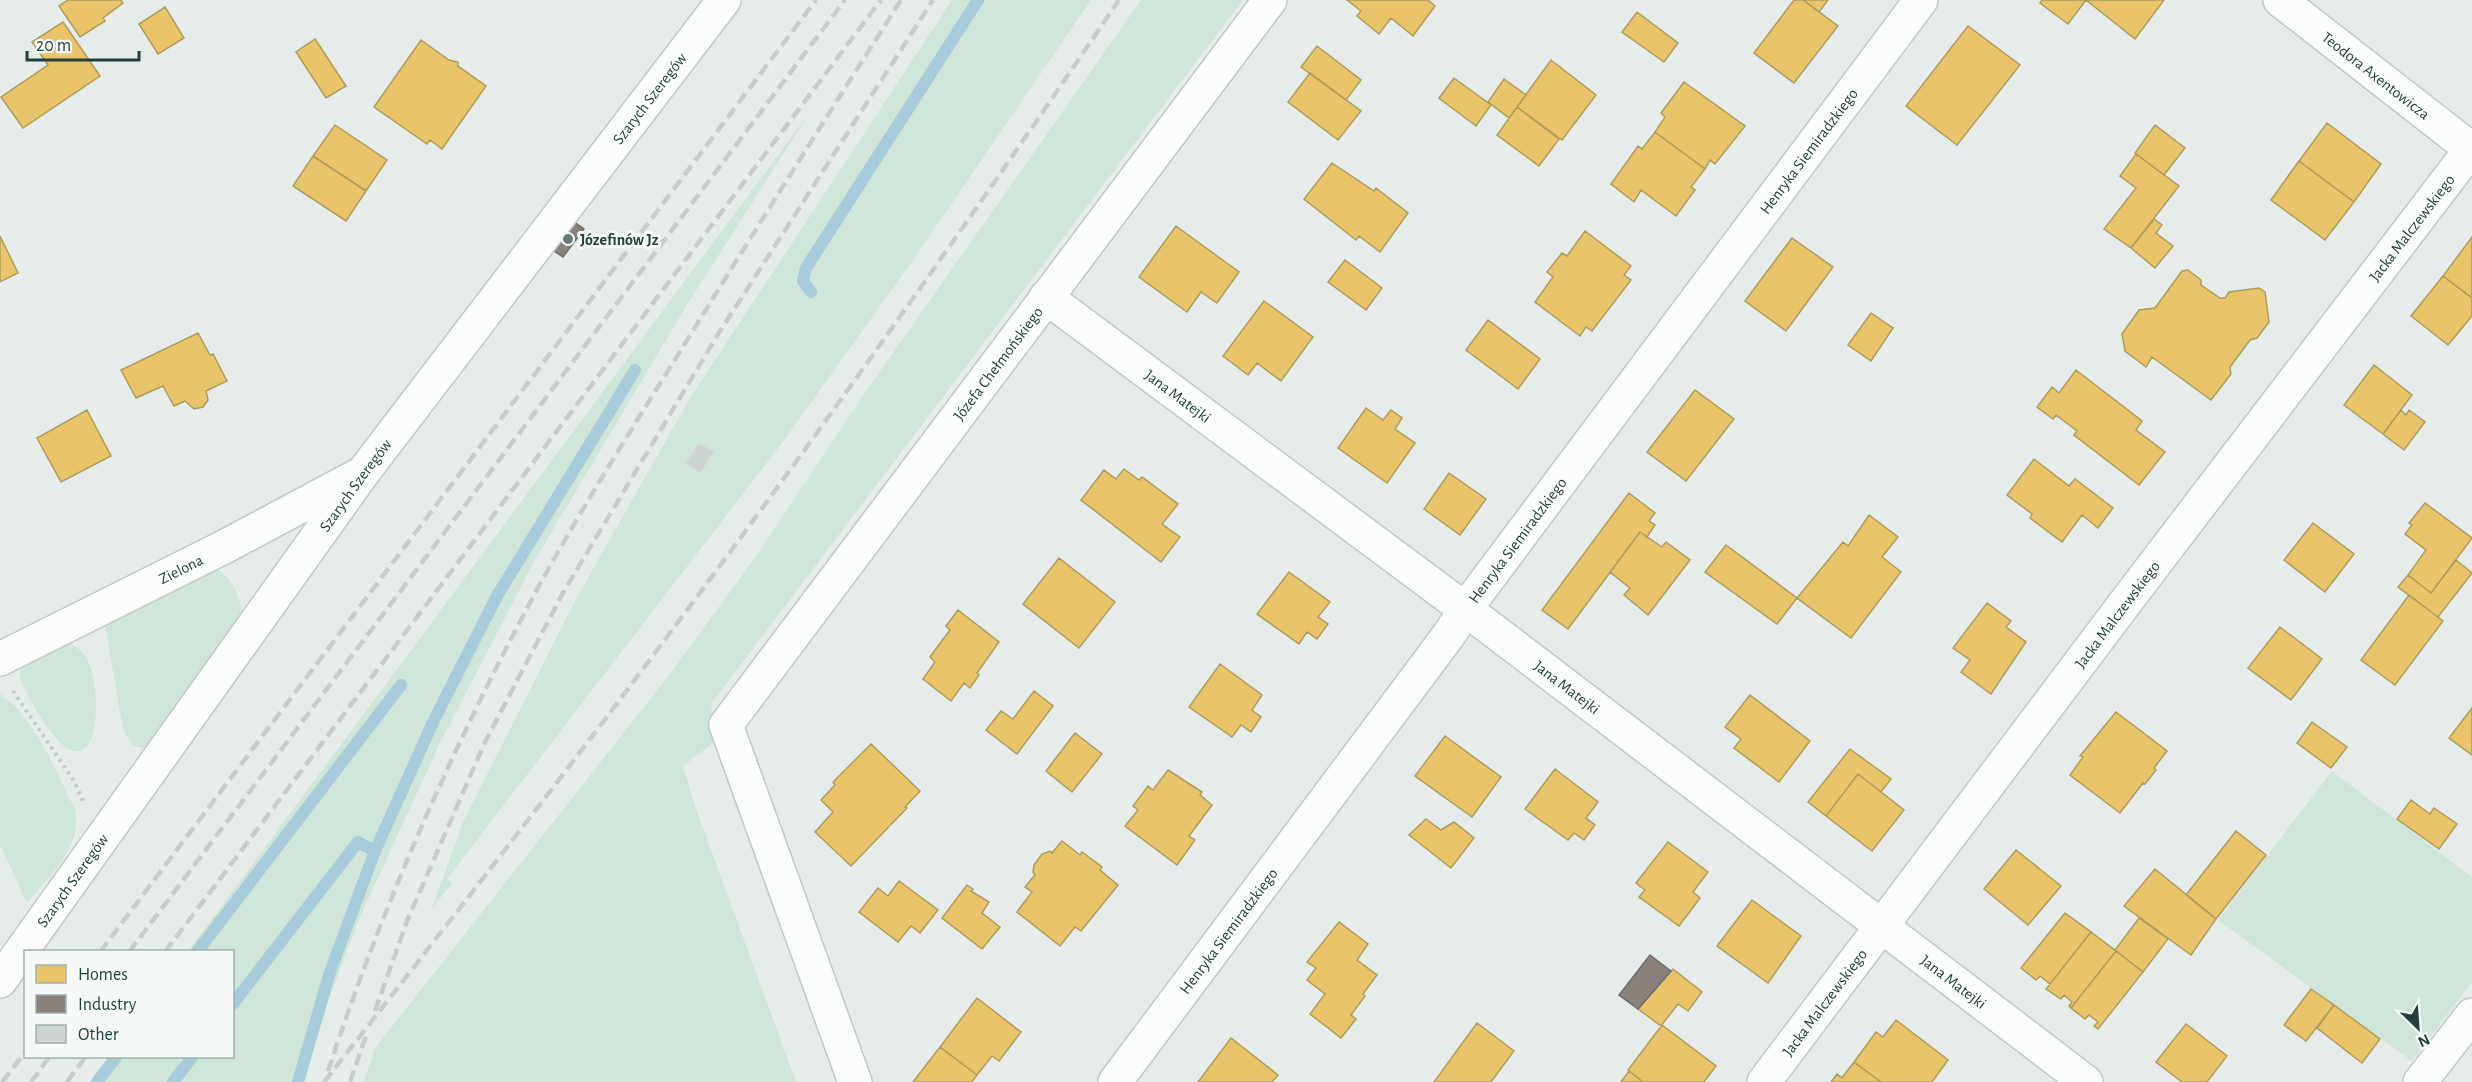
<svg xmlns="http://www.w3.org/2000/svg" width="2472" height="1082" font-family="'Alegreya Sans',sans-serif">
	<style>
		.green { fill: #cfe5d9 }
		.homes { fill: #e9c46a; stroke: #ae9c5c; stroke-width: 1.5 }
		.industry { fill: #8a817c; stroke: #6b6e69; stroke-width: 1.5 }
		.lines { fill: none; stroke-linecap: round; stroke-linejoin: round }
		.stream { stroke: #a7ccda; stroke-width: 12 }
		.building { fill: #cdd3d1; stroke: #cfd5d3; stroke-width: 1.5 }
		.minor-casing { stroke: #c3c9c7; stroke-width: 36 }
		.path { stroke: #c2cbca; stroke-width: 4; stroke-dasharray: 3 4.5; stroke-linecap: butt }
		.minor { stroke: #fbfcfc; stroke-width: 33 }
		.rail { stroke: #c8cccb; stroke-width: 4.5; stroke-dasharray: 12 6; stroke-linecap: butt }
		.poi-dot { fill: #677c79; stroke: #f5faf8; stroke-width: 2 }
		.labels { text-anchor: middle; stroke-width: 6; stroke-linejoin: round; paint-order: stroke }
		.street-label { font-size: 16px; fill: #23403c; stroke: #f5faf8 }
		.poi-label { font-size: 16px; font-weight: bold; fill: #23403c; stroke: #f5faf8; text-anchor: start }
	</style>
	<rect width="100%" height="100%" fill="#e6ecea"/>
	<!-- green -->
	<path class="green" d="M 952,0 L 1091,0 L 911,263 L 782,443 L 447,879 L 452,883 L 432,909 L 463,822 L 576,599 L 636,493 L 690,398 Z
		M 1141,0 L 1243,0 L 711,704 L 718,739 L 683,766 L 695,806 L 796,1082 L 364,1082 L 375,1048 L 666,679 L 757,555 L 859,401 Z
		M 810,112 L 687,305 L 536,558 L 440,743 L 359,919 L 328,1002 L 306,1071 L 297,1082 L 92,1082 L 111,1057 L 232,1056 L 232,952 L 188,951 Z
		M 209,563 C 234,579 235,586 243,613 L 155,741 L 142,748 L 132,745 L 123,729 L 105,624 Z
		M 69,641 C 76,647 84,652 88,661 C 97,678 99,722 91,740 C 89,744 85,748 82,751 C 76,752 70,751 65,747 C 52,738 21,690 20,675 C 19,669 22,662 24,656 Z
		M 0,694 C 36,718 55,771 75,809 C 82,849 50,875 27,903 L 0,845 Z
		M 2332,771 L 2472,877 L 2472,982 L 2412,1061 L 2218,920 Z"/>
	<!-- homes -->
	<path class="homes" d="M 68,0 L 121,0 L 123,3 L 103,18 L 105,21 L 80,37 L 59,6 Z
		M 1347,0 L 1428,0 L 1435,6 L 1413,36 L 1391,18 L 1379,34 L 1357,16 L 1361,11 Z
		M 1794,0 L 1803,0 L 1838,26 L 1794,83 L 1754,53 Z
		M 1803,0 L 1828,0 L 1819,12 Z
		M 2042,0 L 2086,0 L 2068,24 L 2040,3 Z
		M 2086,0 L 2164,0 L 2135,39 Z
		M 165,7 L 184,38 L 158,54 L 139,24 Z
		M 1637,12 L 1678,43 L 1664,62 L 1622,32 Z
		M 63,22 L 100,76 L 23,128 L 1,97 L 48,65 L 32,42 Z
		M 1968,26 L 2020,65 L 1957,145 L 1906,106 Z
		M 315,39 L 346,86 L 326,98 L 296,52 Z
		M 421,40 L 449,60 L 458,62 L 458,66 L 486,86 L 442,149 L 430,140 L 427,144 L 374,107 Z
		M 1317,46 L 1361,80 L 1346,100 L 1301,67 Z
		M 1551,60 L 1596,95 L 1562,140 L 1517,107 Z
		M 1310,73 L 1361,111 L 1338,140 L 1288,102 Z
		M 1454,78 L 1491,105 L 1476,126 L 1439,98 Z
		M 1504,79 L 1526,95 L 1509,118 L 1488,102 Z
		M 1684,82 L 1745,126 L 1715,164 L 1710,160 L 1705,169 L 1655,132 L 1665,117 L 1661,113 Z
		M 1517,107 L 1559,139 L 1539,166 L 1497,135 Z
		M 2327,123 L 2381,164 L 2354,202 L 2299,161 Z
		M 335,125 L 387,160 L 366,191 L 313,156 Z
		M 2155,125 L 2185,148 L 2164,175 L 2135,153 Z
		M 1655,132 L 1705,169 L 1691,187 L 1695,190 L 1676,216 L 1641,190 L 1634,202 L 1611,184 L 1638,146 L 1642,149 Z
		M 2136,154 L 2179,186 L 2131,248 L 2104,229 L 2136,188 L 2120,176 Z
		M 313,156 L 366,191 L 346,221 L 293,186 Z
		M 2299,161 L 2354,202 L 2325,240 L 2271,200 Z
		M 1332,163 L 1374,191 L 1376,188 L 1408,213 L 1380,252 L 1359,236 L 1356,240 L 1304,199 Z
		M 2154,219 L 2162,225 L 2156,233 L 2173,246 L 2155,268 L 2131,248 Z
		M 1176,226 L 1239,272 L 1217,303 L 1201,292 L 1187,312 L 1139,277 Z
		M 1585,231 L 1631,266 L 1624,275 L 1631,280 L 1592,331 L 1586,327 L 1580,336 L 1535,302 L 1553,277 L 1547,272 L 1562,253 L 1567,256 Z
		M 0,236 L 18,273 L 0,282 Z
		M 2472,237 L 2472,298 L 2443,276 Z
		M 1792,238 L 1833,267 L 1786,331 L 1745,301 Z
		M 1345,260 L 1382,288 L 1366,310 L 1328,282 Z
		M 2188,270 L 2201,280 L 2201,285 L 2220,298 L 2225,298 L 2229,292 L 2259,288 L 2265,292 L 2269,322 L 2257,338 L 2250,340 L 2230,367 L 2231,374 L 2211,400 L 2152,357 L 2146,367 L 2125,351 L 2122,334 L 2139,310 L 2155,308 L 2182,271 Z
		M 2443,276 L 2472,298 L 2472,316 L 2448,345 L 2411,316 Z
		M 1264,301 L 1313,337 L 1281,381 L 1257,363 L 1248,375 L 1223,356 Z
		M 1871,313 L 1893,328 L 1871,361 L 1848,345 Z
		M 1488,320 L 1540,359 L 1518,389 L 1466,350 Z
		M 198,333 L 210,355 L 213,354 L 227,381 L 206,391 L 208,400 L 203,407 L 194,409 L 185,401 L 174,406 L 163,386 L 136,398 L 121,370 Z
		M 2374,365 L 2412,395 L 2383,434 L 2344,405 Z
		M 2076,370 L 2142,421 L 2136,430 L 2165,452 L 2139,485 L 2074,435 L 2077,431 L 2056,415 L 2053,419 L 2037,407 L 2052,387 L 2059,393 Z
		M 1695,390 L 1734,419 L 1686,481 L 1647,452 Z
		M 1366,408 L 1383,420 L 1391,410 L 1402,418 L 1395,429 L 1415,443 L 1387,483 L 1338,448 Z
		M 87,410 L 111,456 L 61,482 L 37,438 Z
		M 2401,410 L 2406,415 L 2409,410 L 2425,422 L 2404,450 L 2383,434 Z
		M 2034,459 L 2069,486 L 2075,479 L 2113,508 L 2098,528 L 2082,515 L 2062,542 L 2030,518 L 2032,514 L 2007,495 Z
		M 1124,469 L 1139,480 L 1142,477 L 1178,504 L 1162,524 L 1180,537 L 1161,562 L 1081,500 L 1104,470 L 1116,479 Z
		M 1449,473 L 1486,499 L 1460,535 L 1424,509 Z
		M 1629,493 L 1655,513 L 1649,521 L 1655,525 L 1647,537 L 1640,532 L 1568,629 L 1542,610 Z
		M 2425,503 L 2472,538 L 2431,593 L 2408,575 L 2426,550 L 2405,534 L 2412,525 L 2409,523 Z
		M 1869,515 L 1898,537 L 1882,557 L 1901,572 L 1851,638 L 1797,598 L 1843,542 L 1848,546 Z
		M 2313,523 L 2354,554 L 2325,592 L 2284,560 Z
		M 1640,532 L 1662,547 L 1666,542 L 1690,560 L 1648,615 L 1624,595 L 1630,588 L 1610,572 Z
		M 1726,545 L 1797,598 L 1777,624 L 1705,572 Z
		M 1059,558 L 1115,602 L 1079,648 L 1023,604 Z
		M 2456,560 L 2472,573 L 2438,617 L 2398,587 L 2408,575 L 2431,593 Z
		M 1289,572 L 1330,602 L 1318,617 L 1328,624 L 1317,639 L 1307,632 L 1299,644 L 1257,614 Z
		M 2409,595 L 2443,621 L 2395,685 L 2361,660 Z
		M 1987,603 L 2011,621 L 2006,627 L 2026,642 L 1991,694 L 1961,672 L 1970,660 L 1953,648 Z
		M 958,610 L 999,642 L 977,673 L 979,675 L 970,688 L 964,683 L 951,701 L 923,679 L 935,662 L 930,657 L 950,630 L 946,626 Z
		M 2280,627 L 2322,659 L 2291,700 L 2248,668 Z
		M 1220,664 L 1262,695 L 1252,710 L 1261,717 L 1251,732 L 1241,725 L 1232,737 L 1189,707 Z
		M 1034,691 L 1053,706 L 1017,754 L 986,730 L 1001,711 L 1013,719 Z
		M 1750,695 L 1810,741 L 1779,782 L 1734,748 L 1741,739 L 1725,727 Z
		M 2472,708 L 2472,755 L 2449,738 Z
		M 2116,712 L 2167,751 L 2154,768 L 2156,770 L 2145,784 L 2143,783 L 2120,813 L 2070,775 L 2083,757 L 2080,756 Z
		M 2312,722 L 2347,747 L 2331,768 L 2297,743 Z
		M 1075,733 L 1102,754 L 1072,792 L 1046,771 Z
		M 1445,736 L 1501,777 L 1472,817 L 1415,776 Z
		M 871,744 L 920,791 L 905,807 L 907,808 L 851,866 L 815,832 L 833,812 L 821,800 L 835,785 L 833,782 Z
		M 1850,749 L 1891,779 L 1881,792 L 1858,774 L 1826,816 L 1808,802 Z
		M 1555,769 L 1598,802 L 1586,818 L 1595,825 L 1584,840 L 1574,833 L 1568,840 L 1525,809 Z
		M 1168,770 L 1202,792 L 1200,795 L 1212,805 L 1189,836 L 1195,840 L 1177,865 L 1125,826 L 1138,810 L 1133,806 L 1148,786 L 1153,790 Z
		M 1858,774 L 1904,810 L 1872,851 L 1826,816 Z
		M 2411,800 L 2430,814 L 2434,808 L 2457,824 L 2439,849 L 2397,819 Z
		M 1426,819 L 1441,830 L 1454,822 L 1474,838 L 1451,868 L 1409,835 Z
		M 2236,831 L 2266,855 L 2216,919 L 2186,895 Z
		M 1062,841 L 1080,855 L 1082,852 L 1102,867 L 1100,870 L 1118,885 L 1081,931 L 1075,927 L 1060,946 L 1017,912 L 1032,892 L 1025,887 L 1035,875 L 1033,872 L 1034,865 L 1042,854 L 1050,851 L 1052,853 Z
		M 1668,842 L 1708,872 L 1693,892 L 1700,898 L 1679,926 L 1639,897 L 1645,890 L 1636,883 Z
		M 2016,850 L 2061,886 L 2028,925 L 1984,889 Z
		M 2155,869 L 2216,919 L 2191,955 L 2124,906 Z
		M 899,881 L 938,910 L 920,933 L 911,926 L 898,942 L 859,912 L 878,888 L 888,896 Z
		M 967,885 L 973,889 L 971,891 L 989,902 L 982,913 L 1000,927 L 982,949 L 942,918 Z
		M 1752,900 L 1801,936 L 1768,983 L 1717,946 Z
		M 2065,913 L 2091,932 L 2050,984 L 2040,976 L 2036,980 L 2021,968 Z
		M 2139,918 L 2168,939 L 2143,972 L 2115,950 Z
		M 1339,922 L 1368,944 L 1357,960 L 1377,975 L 1363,994 L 1365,996 L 1351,1015 L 1356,1019 L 1341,1038 L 1310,1014 L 1325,994 L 1307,980 L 1316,968 L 1307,962 Z
		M 2091,932 L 2116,951 L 2071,1008 L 2069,1006 L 2072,1002 L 2064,995 L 2061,999 L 2046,989 Z
		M 2116,951 L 2143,972 L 2098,1029 L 2094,1026 L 2098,1022 L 2089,1015 L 2085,1019 L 2071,1008 Z
		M 1673,969 L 1702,992 L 1688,1011 L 1678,1004 L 1661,1026 L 1638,1009 Z
		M 2311,989 L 2334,1005 L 2306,1041 L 2284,1025 Z
		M 977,998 L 1021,1032 L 999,1061 L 992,1056 L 977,1075 L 940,1047 Z
		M 2334,1005 L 2380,1039 L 2362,1063 L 2317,1028 Z
		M 1896,1020 L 1948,1060 L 1932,1082 L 1881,1082 L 1854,1062 L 1876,1032 L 1883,1037 Z
		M 1477,1023 L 1514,1051 L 1491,1082 L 1434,1082 Z
		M 2186,1024 L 2227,1056 L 2207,1082 L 2182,1082 L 2156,1062 Z
		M 1662,1025 L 1716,1066 L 1704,1082 L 1643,1082 L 1628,1070 Z
		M 1231,1038 L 1278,1075 L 1272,1082 L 1198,1082 Z
		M 940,1047 L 977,1075 L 972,1082 L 913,1082 Z
		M 1854,1062 L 1881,1082 L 1831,1082 L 1837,1074 L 1842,1078 Z
		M 1629,1071 L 1643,1082 L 1621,1082 Z"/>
	<!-- industry -->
	<path class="industry" d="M 573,221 L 584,229 L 563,257 L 551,249 Z
		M 1650,955 L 1671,971 L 1638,1009 L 1619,995 Z"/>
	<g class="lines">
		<!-- stream -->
		<path class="stream" d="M 811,292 L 803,281 L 806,268 L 978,0
			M 197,952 L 401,685
			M 232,1005 L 358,842 L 375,851
			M 97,1082 L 117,1056
			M 173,1082 L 193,1056
			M 298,1082 L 330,972 L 375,851 L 434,720 L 497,596 L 635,370"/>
	</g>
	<!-- building -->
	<path class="building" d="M 699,444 L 713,452 L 700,472 L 687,463 Z"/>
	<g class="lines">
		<!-- minor casing -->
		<g class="minor-casing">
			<g id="minor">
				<path id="s1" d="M 2280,0 L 2471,149"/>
				<path id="s2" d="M 1046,297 L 1485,624 L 2086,1082"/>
				<path id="s3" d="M 0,659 L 224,547 L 357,476"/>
				<path id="s4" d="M 0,981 L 362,474 L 724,0"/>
				<path id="s5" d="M 855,1082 L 726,725 L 1270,0"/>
				<path id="s6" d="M 1115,1082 L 1448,636 L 1475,596 L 1921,0"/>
				<path id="s7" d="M 1764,1082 L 2128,599 L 2472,148"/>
				<path d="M 2420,1082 L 2472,1015"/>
			</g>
		</g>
		<!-- path -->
		<path class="path" d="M 13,691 L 74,781 L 83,801"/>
		<!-- minor -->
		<use href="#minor" class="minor"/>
		<!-- rail -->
		<path class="rail" d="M 100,952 L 816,0
			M 129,952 L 845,0
			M 165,952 L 881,0
			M 375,1011 L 407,921 L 485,742 L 564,591 L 717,336 L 933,0
			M 328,1071 C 382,907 451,751 532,599 C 575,519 624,441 673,363 C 748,241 824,121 901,0
			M 2,1082 L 26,1051
			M 31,1082 L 50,1056
			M 67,1082 L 86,1056
			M 324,1082 C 432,944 540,806 646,665 C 809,448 967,225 1119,0
			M 350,1082 L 367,1033"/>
	</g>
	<!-- markers -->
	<circle class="poi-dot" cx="568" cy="239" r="6"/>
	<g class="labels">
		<!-- street labels -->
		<g class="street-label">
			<text dy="6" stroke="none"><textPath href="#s1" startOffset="122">Teodora Axentowicza</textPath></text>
			<text dy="6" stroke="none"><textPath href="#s4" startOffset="1096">Szarych Szeregów</textPath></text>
			<text dy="6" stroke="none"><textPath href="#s6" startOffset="1161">Henryka Siemiradzkiego</textPath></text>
			<text dy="6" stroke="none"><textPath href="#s7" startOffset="1072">Jacka Malczewskiego</textPath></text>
			<text dy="6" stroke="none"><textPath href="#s5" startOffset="832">Józefa Chełmońskiego</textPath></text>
			<text dy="6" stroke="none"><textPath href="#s2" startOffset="165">Jana Matejki</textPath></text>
			<text dy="6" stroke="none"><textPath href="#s4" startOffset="610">Szarych Szeregów</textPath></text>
			<text dy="6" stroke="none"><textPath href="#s6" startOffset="675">Henryka Siemiradzkiego</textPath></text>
			<text dy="6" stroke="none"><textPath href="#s3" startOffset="202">Zielona</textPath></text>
			<text dy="6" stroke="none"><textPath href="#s7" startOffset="586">Jacka Malczewskiego</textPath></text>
			<text dy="6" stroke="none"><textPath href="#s2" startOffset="651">Jana Matejki</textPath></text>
			<text dy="6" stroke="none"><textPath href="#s4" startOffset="124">Szarych Szeregów</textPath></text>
			<text dy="6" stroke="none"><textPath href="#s6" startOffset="189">Henryka Siemiradzkiego</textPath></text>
			<text dy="6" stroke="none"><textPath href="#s2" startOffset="1137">Jana Matejki</textPath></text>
			<text dy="6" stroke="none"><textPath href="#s7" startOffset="100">Jacka Malczewskiego</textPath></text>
		</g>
		<!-- poi labels -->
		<g class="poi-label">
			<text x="580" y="245">Józefinów Jz</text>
		</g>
	</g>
	<!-- legend -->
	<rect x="24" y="950" width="210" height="108" fill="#f5faf8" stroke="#a1b0ad" stroke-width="1.5"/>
	<rect x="36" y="965" width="30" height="18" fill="#e9c46a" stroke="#a1b0ad" stroke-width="1.5"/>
	<text x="78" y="980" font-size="18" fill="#23403c">Homes</text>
	<rect x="36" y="995" width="30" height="18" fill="#8a817c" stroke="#a1b0ad" stroke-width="1.5"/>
	<text x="78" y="1010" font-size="18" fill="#23403c">Industry</text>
	<rect x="36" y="1025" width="30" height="18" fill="#cdd3d1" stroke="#a1b0ad" stroke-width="1.5"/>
	<text x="78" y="1040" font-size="18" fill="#23403c">Other</text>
	<!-- north arrow -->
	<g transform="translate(2418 1028) rotate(155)" stroke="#f5faf8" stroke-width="4.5" paint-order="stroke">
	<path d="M0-4.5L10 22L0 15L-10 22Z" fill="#23403c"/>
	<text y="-9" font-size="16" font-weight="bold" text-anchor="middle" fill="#23403c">N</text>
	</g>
	<!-- scale -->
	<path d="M27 51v9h112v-9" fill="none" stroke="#23403c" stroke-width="3"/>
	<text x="36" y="51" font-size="18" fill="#23403c" stroke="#f5faf8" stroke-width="4.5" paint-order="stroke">20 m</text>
</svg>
